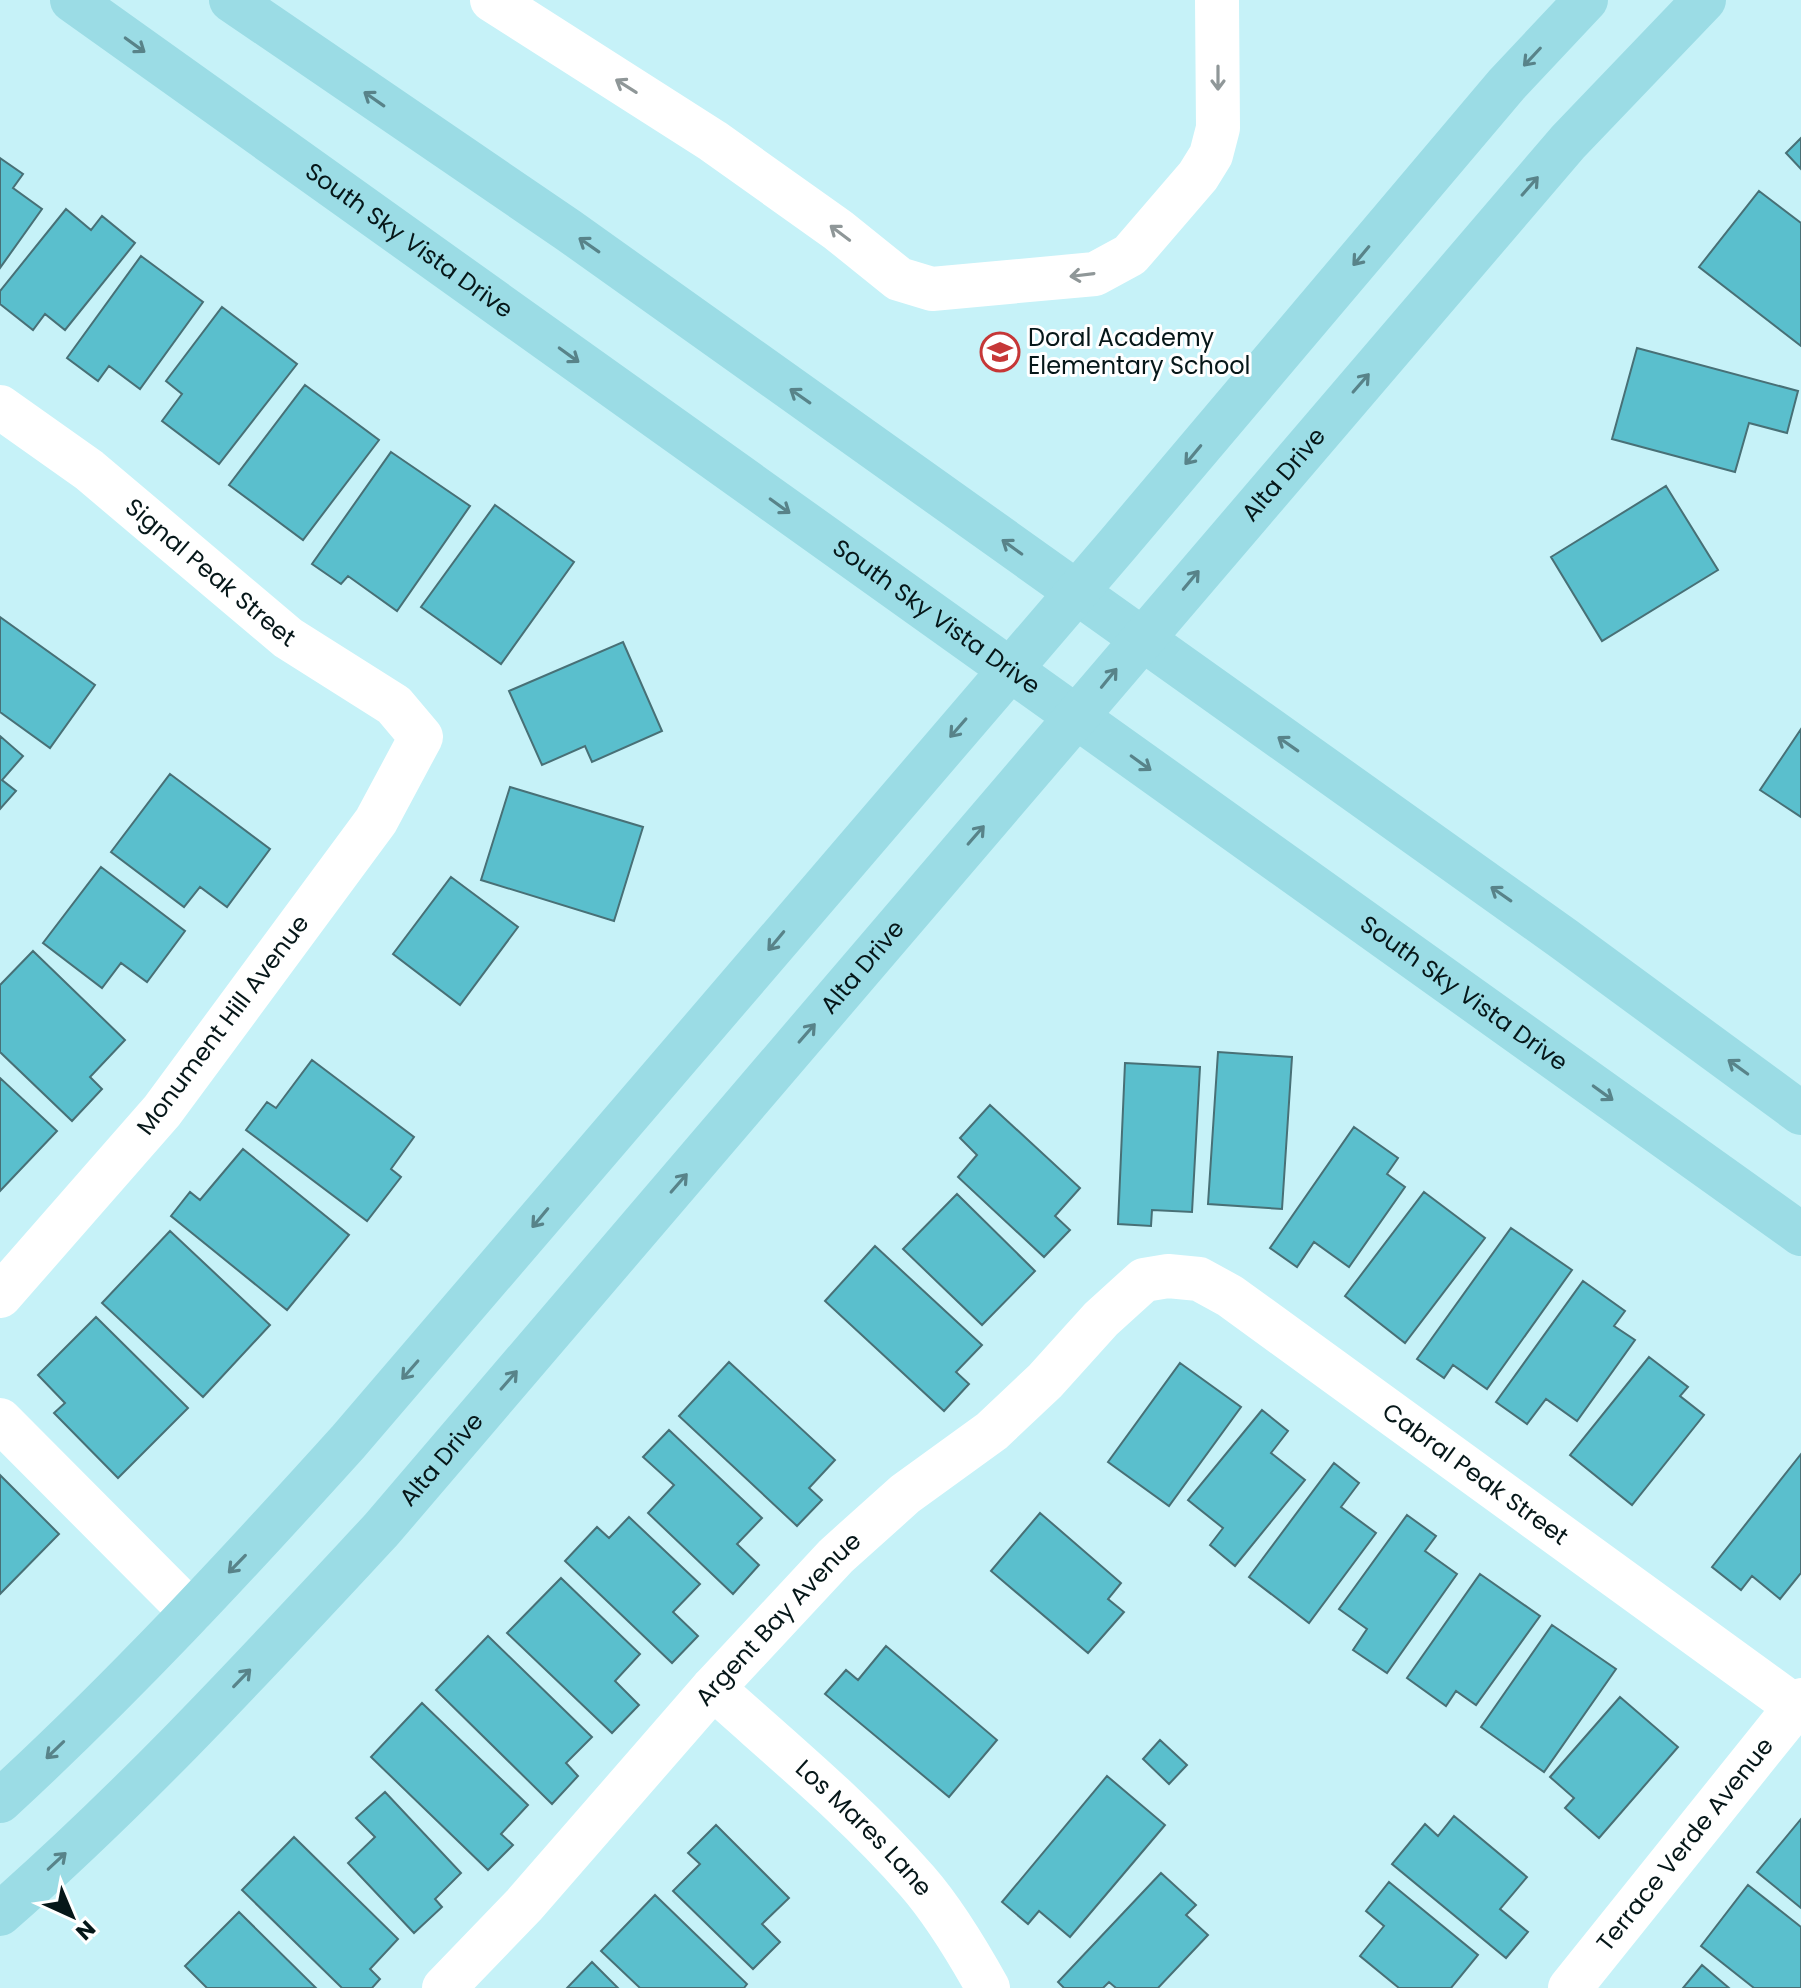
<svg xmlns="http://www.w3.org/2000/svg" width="1801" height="1988" font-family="Poppins,sans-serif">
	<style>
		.building { fill: #5abfcd; stroke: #487076; stroke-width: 2 }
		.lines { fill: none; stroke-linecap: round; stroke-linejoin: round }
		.minor { stroke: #fff; stroke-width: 44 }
		.major { stroke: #9bdce5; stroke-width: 44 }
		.oneway { stroke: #588389 }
		.oneway2 { stroke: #8f9798 }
		.labels { text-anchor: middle; stroke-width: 6; stroke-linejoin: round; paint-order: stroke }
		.street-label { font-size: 24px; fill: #061719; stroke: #fff }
		.poi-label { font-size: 24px; fill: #061719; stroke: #fff; text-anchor: start }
	</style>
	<rect width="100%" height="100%" fill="#c6f2f8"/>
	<!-- building -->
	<path class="building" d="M 1801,138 L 1801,169 L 1786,153 Z
		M 0,158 L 23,174 L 13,188 L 42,209 L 0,268 Z
		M 1759,191 L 1801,223 L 1801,346 L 1699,267 Z
		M 66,209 L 91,230 L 102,216 L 135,243 L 65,330 L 45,314 L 33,330 L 0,304 L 0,291 Z
		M 141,256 L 203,302 L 140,389 L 109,366 L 98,381 L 67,358 Z
		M 222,307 L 297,364 L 219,464 L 162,421 L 182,394 L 166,381 Z
		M 1637,348 L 1798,391 L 1787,433 L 1749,423 L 1735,472 L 1612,439 Z
		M 305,385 L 379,440 L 303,540 L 229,485 Z
		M 391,452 L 470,506 L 397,611 L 348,576 L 341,584 L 312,564 Z
		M 1666,486 L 1718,570 L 1602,641 L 1551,557 Z
		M 495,505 L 574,562 L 501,664 L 421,607 Z
		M 0,617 L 95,685 L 50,748 L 0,712 Z
		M 623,642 L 662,731 L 592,762 L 585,746 L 542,765 L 509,691 Z
		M 1801,729 L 1801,817 L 1760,790 Z
		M 0,736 L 23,756 L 2,780 L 16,791 L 0,809 Z
		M 170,774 L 270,849 L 227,907 L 200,887 L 184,907 L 111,852 Z
		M 510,787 L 643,827 L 614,921 L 481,880 Z
		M 101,867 L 185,931 L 147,982 L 121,963 L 102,988 L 43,943 Z
		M 451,877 L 518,927 L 460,1005 L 393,954 Z
		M 33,951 L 125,1040 L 90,1077 L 102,1089 L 72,1121 L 0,1052 L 0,985 Z
		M 1218,1052 L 1292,1057 L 1282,1209 L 1208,1204 Z
		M 312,1060 L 414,1137 L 391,1169 L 401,1177 L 367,1221 L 246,1130 L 267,1102 L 276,1108 Z
		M 1125,1063 L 1200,1067 L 1192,1212 L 1152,1210 L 1151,1226 L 1118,1224 Z
		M 0,1078 L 57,1131 L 0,1191 Z
		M 990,1105 L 1080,1188 L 1055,1216 L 1070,1230 L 1044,1257 L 958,1177 L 977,1155 L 960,1138 Z
		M 1354,1127 L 1398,1158 L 1387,1174 L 1405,1187 L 1349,1267 L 1314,1242 L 1297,1267 L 1270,1248 Z
		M 243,1149 L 349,1235 L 287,1310 L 171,1216 L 190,1192 L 200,1200 Z
		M 1424,1192 L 1485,1238 L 1405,1343 L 1345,1296 Z
		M 957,1194 L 1035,1271 L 982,1325 L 903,1249 Z
		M 1511,1228 L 1572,1270 L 1487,1389 L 1453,1365 L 1444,1378 L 1417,1359 Z
		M 170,1231 L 270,1325 L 203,1397 L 102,1303 Z
		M 875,1246 L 982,1345 L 956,1372 L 969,1384 L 944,1411 L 825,1301 Z
		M 1583,1281 L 1625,1311 L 1614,1326 L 1635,1340 L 1577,1421 L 1546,1399 L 1527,1424 L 1496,1402 Z
		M 96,1317 L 188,1408 L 118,1478 L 54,1413 L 65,1403 L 38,1375 Z
		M 1649,1357 L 1688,1387 L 1680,1396 L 1704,1415 L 1632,1505 L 1570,1455 Z
		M 729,1362 L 835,1460 L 809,1488 L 822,1500 L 797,1526 L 679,1416 Z
		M 1180,1363 L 1241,1407 L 1169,1506 L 1108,1462 Z
		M 1262,1410 L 1288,1431 L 1271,1453 L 1305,1480 L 1235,1566 L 1210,1545 L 1223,1528 L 1188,1500 Z
		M 669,1430 L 762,1518 L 737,1544 L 759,1565 L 733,1594 L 648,1513 L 674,1485 L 643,1457 Z
		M 1801,1454 L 1801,1573 L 1780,1599 L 1752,1576 L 1741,1590 L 1712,1567 Z
		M 1334,1463 L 1359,1483 L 1341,1507 L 1376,1533 L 1309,1623 L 1249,1577 Z
		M 0,1475 L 59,1534 L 0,1594 Z
		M 1040,1513 L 1121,1583 L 1108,1599 L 1124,1612 L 1088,1653 L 991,1571 Z
		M 1407,1515 L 1436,1536 L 1425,1551 L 1457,1574 L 1387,1673 L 1353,1650 L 1367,1629 L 1339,1609 Z
		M 629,1517 L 700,1584 L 673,1612 L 698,1636 L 672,1663 L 565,1561 L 597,1527 L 609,1538 Z
		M 1480,1574 L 1540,1616 L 1476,1705 L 1456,1691 L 1446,1706 L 1407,1678 Z
		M 561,1578 L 640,1654 L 615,1681 L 639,1705 L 612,1733 L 507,1633 Z
		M 1552,1625 L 1616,1669 L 1544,1772 L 1481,1727 Z
		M 488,1636 L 592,1737 L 566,1763 L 578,1776 L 552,1804 L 436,1690 Z
		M 886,1646 L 997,1740 L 949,1797 L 825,1694 L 846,1670 L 858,1680 Z
		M 1620,1697 L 1678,1747 L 1599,1838 L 1565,1808 L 1574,1798 L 1550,1777 Z
		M 422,1703 L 528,1805 L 501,1834 L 513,1845 L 488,1870 L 371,1757 Z
		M 1160,1740 L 1187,1765 L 1169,1784 L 1143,1759 Z
		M 1107,1776 L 1165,1825 L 1070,1937 L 1039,1911 L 1028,1924 L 1002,1902 Z
		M 385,1792 L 461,1873 L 435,1899 L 442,1907 L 414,1933 L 348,1863 L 375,1837 L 356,1818 Z
		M 1454,1816 L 1527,1877 L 1500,1909 L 1528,1932 L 1506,1958 L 1392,1864 L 1425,1824 L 1438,1836 Z
		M 1801,1819 L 1801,1908 L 1757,1872 Z
		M 716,1825 L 789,1898 L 762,1924 L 780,1942 L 753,1969 L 673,1891 L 700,1864 L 688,1853 Z
		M 294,1837 L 398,1939 L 370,1969 L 380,1979 L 372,1988 L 342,1988 L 242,1890 Z
		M 1161,1873 L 1196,1905 L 1186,1915 L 1208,1935 L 1158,1988 L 1116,1988 L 1109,1982 L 1103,1988 L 1064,1988 L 1058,1982 Z
		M 1389,1882 L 1478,1955 L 1451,1988 L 1399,1988 L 1360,1956 L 1384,1926 L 1366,1911 Z
		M 1748,1885 L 1801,1927 L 1801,1988 L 1754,1988 L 1701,1946 Z
		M 655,1895 L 747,1984 L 744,1988 L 640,1988 L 601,1951 Z
		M 239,1912 L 316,1988 L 207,1988 L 185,1966 Z
		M 592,1962 L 618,1988 L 567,1988 Z
		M 1702,1965 L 1729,1988 L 1683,1988 Z"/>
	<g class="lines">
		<!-- minor -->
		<g class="minor">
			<path d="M 492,0 L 713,141 L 838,230 L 899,279 L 932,289 L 1095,274 L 1130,255 L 1198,176 L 1211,155 L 1218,128 L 1217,0"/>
			<path id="s1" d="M 0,407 L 89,470 L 288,638 L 394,705 L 421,737 L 376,821 L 162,1111 L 0,1296"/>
			<path d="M 0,1420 L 191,1612"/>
			<path id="s2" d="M 713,1688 C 783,1751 856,1811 917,1881 C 945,1913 968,1952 988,1988"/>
			<path id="s3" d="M 444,1988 L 524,1905 L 713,1688 L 836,1556 L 905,1494 L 992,1431 L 1045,1381 L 1101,1319 L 1144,1280 L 1168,1276 L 1199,1279 L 1230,1296 L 1796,1707"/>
			<path id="s4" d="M 1570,1988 L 1801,1700"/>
		</g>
		<!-- major -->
		<g class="major">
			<path id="s5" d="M 72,0 L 1801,1234"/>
			<path d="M 231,0 L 568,230 L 1564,939 L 1801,1113"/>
			<path d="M 0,1801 C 123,1688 236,1566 348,1442 L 1118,544 L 1507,84 L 1586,0"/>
			<path id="s6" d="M 0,1914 C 136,1795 258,1662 381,1530 L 1568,142 L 1704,0"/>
		</g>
	</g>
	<!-- one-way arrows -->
	<defs><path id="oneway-shaft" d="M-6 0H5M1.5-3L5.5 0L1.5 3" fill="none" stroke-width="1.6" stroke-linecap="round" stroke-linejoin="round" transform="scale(2)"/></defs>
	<g class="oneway">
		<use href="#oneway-shaft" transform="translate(135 45) rotate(36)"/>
		<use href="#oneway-shaft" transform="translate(1532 57) rotate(133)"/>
		<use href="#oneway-shaft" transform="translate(374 99) rotate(-145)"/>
		<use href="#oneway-shaft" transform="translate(1530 186) rotate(-49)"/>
		<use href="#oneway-shaft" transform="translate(589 245) rotate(-145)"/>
		<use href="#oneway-shaft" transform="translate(1361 256) rotate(130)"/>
		<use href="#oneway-shaft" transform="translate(569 355) rotate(36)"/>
		<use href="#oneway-shaft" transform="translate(1361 383) rotate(-49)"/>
		<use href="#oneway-shaft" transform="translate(800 396) rotate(-145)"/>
		<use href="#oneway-shaft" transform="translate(1193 455) rotate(130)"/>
		<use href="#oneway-shaft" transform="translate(780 506) rotate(36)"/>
		<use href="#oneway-shaft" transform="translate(1012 547) rotate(-144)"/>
		<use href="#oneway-shaft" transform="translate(1191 580) rotate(-50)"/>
		<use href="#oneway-shaft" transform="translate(1109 678) rotate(-51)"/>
		<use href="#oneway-shaft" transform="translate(958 728) rotate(131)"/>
		<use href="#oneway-shaft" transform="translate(1288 744) rotate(-145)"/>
		<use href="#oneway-shaft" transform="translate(1141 763) rotate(36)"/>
		<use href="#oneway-shaft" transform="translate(976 835) rotate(-49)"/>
		<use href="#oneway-shaft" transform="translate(1501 894) rotate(-145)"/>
		<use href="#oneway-shaft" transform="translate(776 941) rotate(130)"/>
		<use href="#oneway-shaft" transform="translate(807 1033) rotate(-49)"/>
		<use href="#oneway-shaft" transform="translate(1738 1067) rotate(-144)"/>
		<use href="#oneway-shaft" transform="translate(1603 1093) rotate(36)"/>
		<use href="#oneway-shaft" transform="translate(679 1183) rotate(-49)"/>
		<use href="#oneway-shaft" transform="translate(540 1218) rotate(130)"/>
		<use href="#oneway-shaft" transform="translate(410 1370) rotate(131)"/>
		<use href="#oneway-shaft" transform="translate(509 1380) rotate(-49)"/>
		<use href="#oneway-shaft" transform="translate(237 1564) rotate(134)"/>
		<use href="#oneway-shaft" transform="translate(242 1678) rotate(-46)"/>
		<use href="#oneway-shaft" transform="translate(55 1750) rotate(136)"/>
		<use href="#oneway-shaft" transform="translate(57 1861) rotate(-43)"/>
	</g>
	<g class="oneway2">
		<use href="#oneway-shaft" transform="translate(1218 78) rotate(90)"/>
		<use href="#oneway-shaft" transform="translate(626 86) rotate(-148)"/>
		<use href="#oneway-shaft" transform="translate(840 233) rotate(-143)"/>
		<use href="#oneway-shaft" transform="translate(1082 275) rotate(173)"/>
	</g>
	<!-- icons -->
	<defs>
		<g id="school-ring" transform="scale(2)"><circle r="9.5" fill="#fff" stroke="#c63737" stroke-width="1.5"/><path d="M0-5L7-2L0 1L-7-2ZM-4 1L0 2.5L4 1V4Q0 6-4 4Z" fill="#c63737"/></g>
	</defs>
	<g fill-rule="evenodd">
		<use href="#school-ring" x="1000" y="352"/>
	</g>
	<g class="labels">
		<!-- street labels -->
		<g class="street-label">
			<text dy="8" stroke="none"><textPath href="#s5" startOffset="414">South Sky Vista Drive</textPath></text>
			<text dy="8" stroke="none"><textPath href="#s6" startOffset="1930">Alta Drive</textPath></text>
			<text dy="8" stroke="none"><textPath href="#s1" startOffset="268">Signal Peak Street</textPath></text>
			<text dy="8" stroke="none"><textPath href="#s5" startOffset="1062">South Sky Vista Drive</textPath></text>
			<text dy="8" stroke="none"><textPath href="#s6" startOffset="1282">Alta Drive</textPath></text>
			<text dy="8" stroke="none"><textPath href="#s5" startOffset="1710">South Sky Vista Drive</textPath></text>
			<text transform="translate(223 1025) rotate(-53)" y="8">Monument Hill Avenue</text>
			<text dy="8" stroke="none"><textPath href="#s6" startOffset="634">Alta Drive</textPath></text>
			<text dy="8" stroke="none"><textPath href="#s3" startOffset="1392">Cabral Peak Street</textPath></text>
			<text dy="8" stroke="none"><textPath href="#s3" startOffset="498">Argent Bay Avenue</textPath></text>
			<text dy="8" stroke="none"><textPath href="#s2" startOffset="206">Los Mares Lane</textPath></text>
			<text dy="8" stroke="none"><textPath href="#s4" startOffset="184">Terrace Verde Avenue</textPath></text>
		</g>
		<!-- poi labels -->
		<g class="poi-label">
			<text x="1028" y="346">Doral Academy<tspan x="1028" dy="28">Elementary School</tspan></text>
		</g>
	</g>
	<!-- north arrow -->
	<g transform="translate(72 1916) rotate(136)" stroke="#ffffff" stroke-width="6" paint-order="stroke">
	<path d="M0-6L14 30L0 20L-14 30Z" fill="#061719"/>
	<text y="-12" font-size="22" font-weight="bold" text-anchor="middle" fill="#061719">N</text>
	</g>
</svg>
